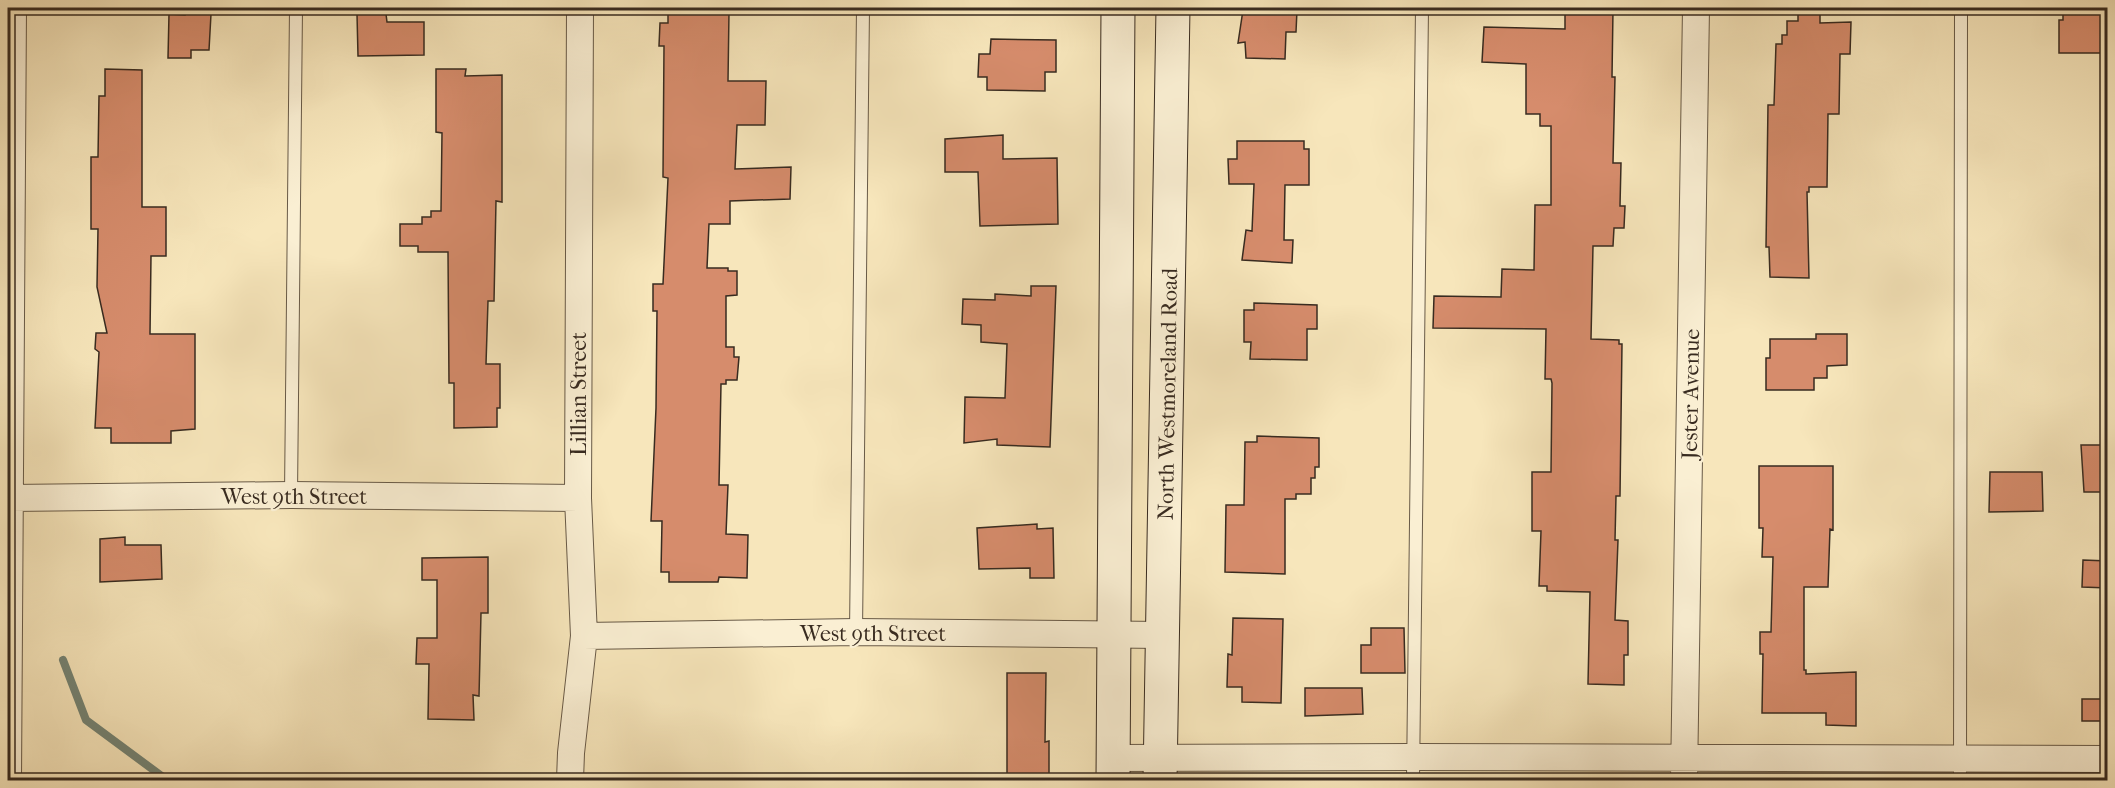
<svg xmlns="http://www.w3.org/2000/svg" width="2115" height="788" font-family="'IM FELL French Canon',serif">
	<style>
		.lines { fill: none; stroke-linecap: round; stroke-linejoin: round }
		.stream { stroke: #758474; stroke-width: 8 }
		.building { fill: #d68c6c; stroke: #382b20; stroke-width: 1.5 }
		.service-casing { stroke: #685a47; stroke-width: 14 }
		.minor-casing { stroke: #685a47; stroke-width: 28 }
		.secondary-casing { stroke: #382b20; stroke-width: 35 }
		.service { stroke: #faefd3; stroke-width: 12 }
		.minor { stroke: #faefd3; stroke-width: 26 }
		.secondary { stroke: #faefd3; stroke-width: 33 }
		.labels { text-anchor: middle; stroke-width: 4.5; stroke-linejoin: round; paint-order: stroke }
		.street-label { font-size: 22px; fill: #382b20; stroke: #faefd3 }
	</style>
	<rect width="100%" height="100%" fill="#f7e6bb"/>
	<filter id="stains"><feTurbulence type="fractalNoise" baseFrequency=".00333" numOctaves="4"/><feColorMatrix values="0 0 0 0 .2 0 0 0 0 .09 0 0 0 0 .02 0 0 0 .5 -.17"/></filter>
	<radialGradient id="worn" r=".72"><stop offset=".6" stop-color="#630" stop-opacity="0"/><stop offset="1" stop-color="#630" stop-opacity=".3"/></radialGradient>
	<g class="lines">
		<!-- stream -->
		<path class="stream" d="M 63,660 L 86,720 L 167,780"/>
	</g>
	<!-- building -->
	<path class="building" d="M 1243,10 L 1297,10 L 1296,32 L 1286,32 L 1285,59 L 1246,58 L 1245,42 L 1238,43 Z
		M 1565,10 L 1613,10 L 1612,77 L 1615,77 L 1613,163 L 1621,163 L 1620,206 L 1625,206 L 1624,228 L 1614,228 L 1613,246 L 1593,246 L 1591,339 L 1619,340 L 1619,344 L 1622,344 L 1620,496 L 1616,496 L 1615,540 L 1618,540 L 1615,620 L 1628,621 L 1628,655 L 1624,655 L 1624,685 L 1588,684 L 1590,592 L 1547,591 L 1547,586 L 1539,586 L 1541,531 L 1532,531 L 1532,472 L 1551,472 L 1552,383 L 1551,379 L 1545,379 L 1546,329 L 1433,328 L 1434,296 L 1501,297 L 1502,269 L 1534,270 L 1535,205 L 1551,205 L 1551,126 L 1540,126 L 1540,114 L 1526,114 L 1526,64 L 1482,62 L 1484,27 L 1565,29 Z
		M 2108,10 L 2108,53 L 2059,53 L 2059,20 L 2063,20 L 2063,12 Z
		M 668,11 L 729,12 L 728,81 L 766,81 L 765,125 L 737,125 L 735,169 L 791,167 L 790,199 L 730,201 L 730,224 L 709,224 L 707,268 L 728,268 L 728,271 L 737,271 L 737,295 L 726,296 L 726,347 L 734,347 L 734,357 L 739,357 L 737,380 L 726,380 L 726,384 L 721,384 L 719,485 L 728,485 L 726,534 L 748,535 L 747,578 L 719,577 L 718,582 L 669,582 L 669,572 L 661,572 L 662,521 L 651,521 L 656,408 L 657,311 L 653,311 L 653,284 L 663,284 L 668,178 L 663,177 L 664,46 L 659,46 L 660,23 L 668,23 Z
		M 185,13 L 211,14 L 209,50 L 191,50 L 191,58 L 168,58 L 169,14 L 185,15 Z
		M 357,14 L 386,14 L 387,22 L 424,22 L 424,55 L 358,56 Z
		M 1798,14 L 1820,14 L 1820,23 L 1851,22 L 1850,54 L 1840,54 L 1839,114 L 1828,114 L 1827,187 L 1809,187 L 1809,192 L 1807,192 L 1809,278 L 1770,277 L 1769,247 L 1766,247 L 1768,105 L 1774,105 L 1776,44 L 1782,44 L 1782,35 L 1787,35 L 1787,21 L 1798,21 Z
		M 991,39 L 1056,40 L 1056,72 L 1045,72 L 1045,91 L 987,90 L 987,77 L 978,77 L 979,54 L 990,54 Z
		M 105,69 L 142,70 L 142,207 L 166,207 L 166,256 L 151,256 L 150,334 L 195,334 L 195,429 L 171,431 L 171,443 L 111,443 L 111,428 L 95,428 L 99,352 L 95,349 L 96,333 L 107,333 L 97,287 L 98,229 L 91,229 L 91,157 L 98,157 L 99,96 L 105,96 Z
		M 436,69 L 466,69 L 465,76 L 502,75 L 502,202 L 496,201 L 494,301 L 488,301 L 486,364 L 500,364 L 500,408 L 497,408 L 497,427 L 454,428 L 454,383 L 449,383 L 448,252 L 418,252 L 418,246 L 400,246 L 400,224 L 422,224 L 422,217 L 431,217 L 431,211 L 441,211 L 442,133 L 436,132 Z
		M 1003,135 L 1003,159 L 1057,158 L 1058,224 L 980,226 L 978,172 L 945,172 L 945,139 Z
		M 1237,141 L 1304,141 L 1304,149 L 1309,149 L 1309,185 L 1285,185 L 1284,240 L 1293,240 L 1292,263 L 1242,260 L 1246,230 L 1252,231 L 1254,184 L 1229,184 L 1228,159 L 1237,159 Z
		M 1031,286 L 1056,286 L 1050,447 L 997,445 L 997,439 L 964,443 L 965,397 L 1005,398 L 1007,344 L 981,342 L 981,325 L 962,324 L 963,299 L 995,300 L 995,294 L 1031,296 Z
		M 1254,303 L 1317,305 L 1317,329 L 1307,329 L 1307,360 L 1250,359 L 1251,342 L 1244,342 L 1244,310 L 1254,310 Z
		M 1816,334 L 1847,334 L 1847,365 L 1827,366 L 1827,378 L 1814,378 L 1814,390 L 1766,390 L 1766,358 L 1770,358 L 1770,339 L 1816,339 Z
		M 1257,436 L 1319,438 L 1319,467 L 1315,467 L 1315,478 L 1311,478 L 1311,494 L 1296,494 L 1296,499 L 1285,499 L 1285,574 L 1225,572 L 1226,505 L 1244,505 L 1245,442 L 1257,442 Z
		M 2081,445 L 2108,445 L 2108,492 L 2084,492 Z
		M 1759,466 L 1833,466 L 1833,530 L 1830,529 L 1828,587 L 1804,587 L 1804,670 L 1806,670 L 1806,674 L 1856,672 L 1856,726 L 1826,725 L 1826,713 L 1762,713 L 1763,654 L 1760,654 L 1760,632 L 1771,632 L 1773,557 L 1762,557 L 1763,528 L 1759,528 Z
		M 1990,472 L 2042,472 L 2043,511 L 1989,512 Z
		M 1037,524 L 1037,529 L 1053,528 L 1054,578 L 1030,578 L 1030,568 L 979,569 L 977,528 Z
		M 125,537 L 125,545 L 161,545 L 162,579 L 100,582 L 100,539 Z
		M 488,557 L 488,613 L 481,613 L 479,696 L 473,695 L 474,720 L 428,719 L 429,664 L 416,664 L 417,638 L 437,638 L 437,580 L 422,580 L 422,558 Z
		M 2083,560 L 2108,561 L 2108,588 L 2082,587 Z
		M 1233,618 L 1283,619 L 1281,703 L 1242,702 L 1242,687 L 1227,687 L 1228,654 L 1232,655 Z
		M 1371,628 L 1404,628 L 1405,673 L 1361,673 L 1361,645 L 1371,645 Z
		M 1007,673 L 1046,673 L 1045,742 L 1049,741 L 1049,780 L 1007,780 Z
		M 1305,688 L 1362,688 L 1363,714 L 1305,716 Z
		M 2082,699 L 2108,699 L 2108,721 L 2082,721 Z"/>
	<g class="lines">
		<!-- service casing -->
		<g class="service-casing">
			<path id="service" d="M 291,495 L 296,8
				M 856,632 L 863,8
				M 1413,780 L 1422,8
				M 1960,780 L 1961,8"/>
		</g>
		<!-- minor casing -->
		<g class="minor-casing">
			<path id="minor" d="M 10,498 L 291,495 L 578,498
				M 584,636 L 856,632 L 1163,635
				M 1113,758 L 1413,757 L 2108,759
				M 8,780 L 13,8
				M 570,780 L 571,753 L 584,636 L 578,498 L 580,8
				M 1684,780 L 1696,8"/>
		</g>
		<!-- secondary casing -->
		<g class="secondary-casing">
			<path id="secondary" d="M 1113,780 L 1118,8
				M 1160,780 L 1173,8"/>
		</g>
		<!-- service -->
		<use href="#service" class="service"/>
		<!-- minor -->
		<use href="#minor" class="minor"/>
		<!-- secondary -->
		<use href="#secondary" class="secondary"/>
	</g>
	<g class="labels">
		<!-- street labels -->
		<g class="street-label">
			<text transform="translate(578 394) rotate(-90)" y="8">Lillian Street</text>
			<text transform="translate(1167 394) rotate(-89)" y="8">North Westmoreland Road</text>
			<text transform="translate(1690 394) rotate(-89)" y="8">Jester Avenue</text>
			<text x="294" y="504">West 9th Street</text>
			<text x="873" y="641">West 9th Street</text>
		</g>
	</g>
	<!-- margin -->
	<rect width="2115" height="788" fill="none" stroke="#f7e6bb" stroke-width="30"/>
	<rect x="9" y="9" width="2097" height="770" fill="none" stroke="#382b20" stroke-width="3"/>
	<rect x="15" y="15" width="2085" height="758" fill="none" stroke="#382b20" stroke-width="1.5"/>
	<rect width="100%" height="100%" filter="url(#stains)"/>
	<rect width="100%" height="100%" fill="url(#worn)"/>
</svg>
